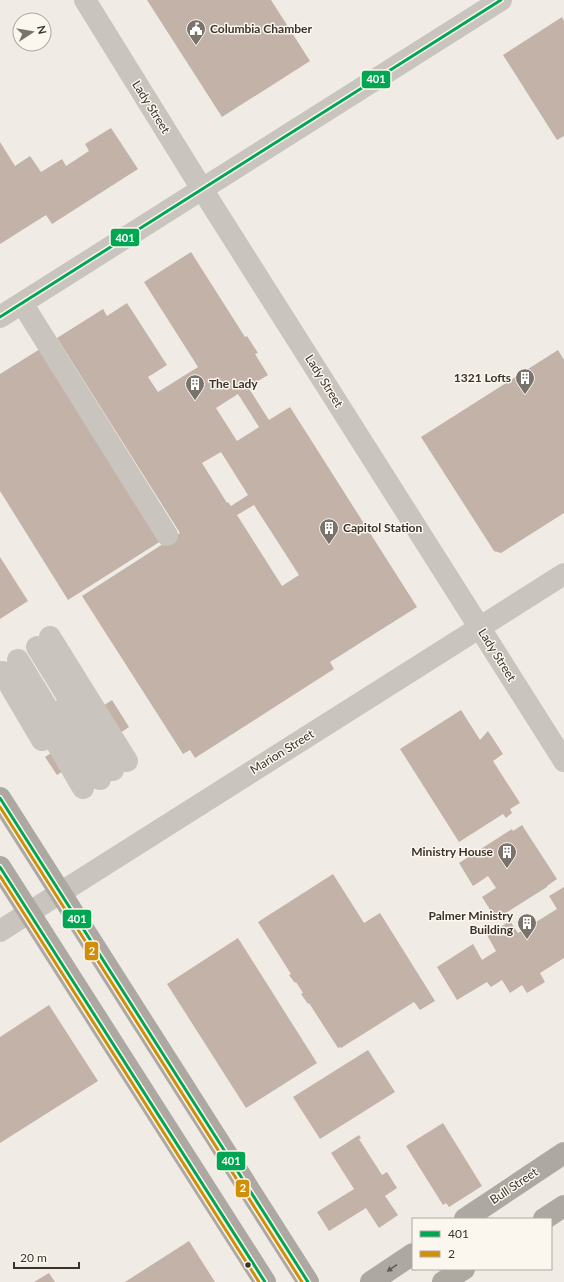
<svg xmlns="http://www.w3.org/2000/svg" width="564" height="1282" font-family="Lato,sans-serif">
	<style>
		.building { fill: #c3b2a7; fill-rule: evenodd }
		.lines { fill: none; stroke-linecap: round; stroke-linejoin: round }
		.minor { stroke: #c9c4be; stroke-width: 22 }
		.major { stroke: #aea8a3; stroke-width: 22 }
		.bus-1-casing { stroke: #fbf6ee; stroke-width: 6 }
		.bus-2-casing { stroke: #fbf6ee; stroke-width: 6 }
		.bus-1 { stroke: #00a651; stroke-width: 3 }
		.bus-2 { stroke: #d18f09; stroke-width: 3 }
		.oneway { fill: #635b55 }
		.bus-dot { fill: #3b322b; stroke: #fbf6ee; stroke-width: 1.5 }
		.labels { text-anchor: middle; stroke-width: 3; stroke-linejoin: round; paint-order: stroke }
		.poi-label { font-size: 12px; font-weight: bold; fill: #3b322b; stroke: #fbf6ee; text-anchor: start }
		.street-label { font-size: 12px; fill: #3b322b; stroke: #fbf6ee }
		.line-badge { stroke: #fbf6ee; stroke-width: 1.5 }
		.badge-label { font-size: 11px; text-anchor: middle; font-weight: bold; fill: #fff }
	</style>
	<rect width="100%" height="100%" fill="#f0ece5"/>
	<!-- building -->
	<path class="building" d="M 147,0 L 271,0 L 310,61 L 222,117 Z
		M 562,17 L 564,21 L 564,136 L 557,140 L 503,55 Z
		M 111,128 L 138,169 L 52,224 L 46,215 L 0,244 L 0,142 L 15,166 L 30,156 L 41,172 L 62,159 L 66,166 L 89,151 L 85,144 Z
		M 191,252 L 245,337 L 247,336 L 258,353 L 255,354 L 268,375 L 248,387 L 269,420 L 290,407 L 417,607 L 330,662 L 334,669 L 195,758 L 190,750 L 183,754 L 82,596 L 180,533 L 57,338 L 103,309 L 107,316 L 127,303 L 167,365 L 148,377 L 158,392 L 198,367 L 144,282 ZM 238,394 L 259,427 L 237,441 L 216,408 ZM 221,452 L 248,495 L 231,506 L 228,502 L 227,503 L 202,463 ZM 254,505 L 299,575 L 282,586 L 237,515 Z
		M 40,349 L 161,541 L 68,600 L 0,491 L 0,374 Z
		M 558,350 L 564,360 L 564,513 L 501,553 L 494,551 L 421,437 Z
		M 0,557 L 28,601 L 0,619 Z
		M 112,700 L 129,727 L 57,775 L 45,757 L 64,745 L 100,708 Z
		M 461,710 L 480,740 L 488,731 L 503,754 L 493,761 L 520,803 L 510,809 L 512,813 L 506,818 L 503,814 L 459,842 L 400,749 Z
		M 522,825 L 557,879 L 547,886 L 547,887 L 496,919 L 482,897 L 496,888 L 488,876 L 473,886 L 459,863 L 512,829 L 513,831 Z
		M 333,874 L 364,923 L 380,913 L 435,1001 L 420,1010 L 414,1002 L 341,1048 L 340,1047 L 338,1048 L 309,1003 L 308,1004 L 301,994 L 303,993 L 296,982 L 295,983 L 289,975 L 291,974 L 258,922 Z
		M 564,887 L 564,958 L 540,973 L 545,982 L 527,993 L 522,985 L 510,993 L 502,980 L 491,987 L 487,982 L 457,1000 L 437,967 L 473,944 L 482,960 L 496,951 L 487,935 L 510,921 L 518,933 L 557,909 L 549,896 Z
		M 238,938 L 317,1063 L 246,1108 L 167,984 Z
		M 49,1005 L 98,1081 L 0,1143 L 0,1037 Z
		M 368,1050 L 395,1092 L 320,1139 L 293,1097 Z
		M 443,1123 L 482,1186 L 449,1207 L 446,1203 L 443,1205 L 406,1146 Z
		M 359,1135 L 361,1138 L 359,1139 L 382,1175 L 387,1172 L 397,1188 L 385,1196 L 398,1215 L 379,1228 L 366,1208 L 329,1231 L 317,1212 L 354,1189 L 331,1153 Z
		M 189,1241 L 215,1282 L 125,1282 Z
		M 49,1273 L 55,1282 L 34,1282 Z"/>
	<g class="lines">
		<!-- minor -->
		<path class="minor" d="M 85,0 L 202,189 L 564,761
			M 22,303 L 167,535
			M 0,317 L 501,0
			M 50,637 L 127,761
			M 37,647 L 113,770
			M 18,660 L 60,729
			M 2,672 L 42,740
			M 59,711 L 100,779
			M 42,718 L 83,788
			M 0,931 L 564,574"/>
		<!-- major -->
		<path class="major" d="M 0,798 L 308,1282
			M 0,867 L 265,1282
			M 465,1219 L 564,1153
			M 544,1219 L 564,1206
			M 371,1282 L 413,1254
			M 443,1282 L 464,1269"/>
		<!-- bus-1 casing -->
		<g class="bus-1-casing">
			<path id="bus-1" d="M 0,317 L 501,0
				M 0,798 L 308,1282
				M 0,867 L 265,1282"/>
		</g>
		<!-- bus-2 casing -->
		<g class="bus-2-casing">
			<path id="bus-2" d="M 0,807 L 302,1282
				M 0,876 L 259,1282"/>
		</g>
		<!-- bus-1 -->
		<use href="#bus-1" class="bus-1"/>
		<!-- bus-2 -->
		<use href="#bus-2" class="bus-2"/>
	</g>
	<!-- one-way arrows -->
	<defs><path id="oneway-solid" d="M-6-.8H1V-3.2L6.5 0L1 3.2V.8H-6Z"/></defs>
	<use class="oneway" href="#oneway-solid" transform="translate(392 1268) rotate(146)"/>
	<!-- icons -->
	<defs>
		<g id="civic-pin" transform="scale(1)"><path d="M0 17L-7.5 6A9.5 9.5 0 1 1 7.5 6Z" fill="#7a736c" stroke="#fbf6ee"/><path d="M-.6-6.5H3V-4.5H.6V-3L4-1V1h2V6H-6V1h2V-1L-.6-3ZM-1.2 2.5V6h2.4V2.5Z" fill="#fff"/></g>
		<g id="building-pin" transform="scale(1)"><path d="M0 17L-7.5 6A9.5 9.5 0 1 1 7.5 6Z" fill="#7a736c" stroke="#fbf6ee"/><path d="M-4-6H4V6H1V3H-1V6H-4ZM-2.5-4.3h1.7v1.8h-1.7ZM.8-4.3h1.7v1.8H.8ZM-2.5-1h1.7V.8h-1.7ZM.8-1h1.7V.8H.8Z" fill="#fff"/></g>
	</defs>
	<g fill-rule="evenodd">
		<use href="#civic-pin" x="196" y="29"/>
		<use href="#building-pin" x="525" y="378"/>
		<use href="#building-pin" x="195" y="384"/>
		<use href="#building-pin" x="329" y="528"/>
		<use href="#building-pin" x="507" y="852"/>
		<use href="#building-pin" x="527" y="923"/>
	</g>
	<!-- markers -->
	<circle class="bus-dot" cx="248" cy="1265" r="3.5"/>
	<g class="labels">
		<!-- poi labels -->
		<g class="poi-label">
			<text x="210" y="33">Columbia Chamber</text>
			<text x="511" y="382" text-anchor="end">1321 Lofts</text>
			<text x="209" y="388">The Lady</text>
			<text x="343" y="532">Capitol Station</text>
			<text x="493" y="856" text-anchor="end">Ministry House</text>
			<text x="513" y="920" text-anchor="end">Palmer Ministry<tspan x="513" dy="14">Building</tspan></text>
		</g>
		<!-- street labels -->
		<g class="street-label">
			<text transform="translate(151 107) rotate(58)" y="4">Lady Street</text>
			<text transform="translate(324 381) rotate(58)" y="4">Lady Street</text>
			<text transform="translate(497 655) rotate(58)" y="4">Lady Street</text>
			<text transform="translate(282 752) rotate(-32)" y="4">Marion Street</text>
			<text transform="translate(514 1186) rotate(-34)" y="4">Bull Street</text>
		</g>
	</g>
	<g class="line-badge">
		<rect x="361" y="70" width="30" height="19" rx="4" fill="#00a651"/>
		<rect x="110" y="228" width="30" height="19" rx="4" fill="#00a651"/>
		<rect x="62" y="909" width="30" height="20" rx="4" fill="#00a651"/>
		<rect x="84" y="941" width="15" height="20" rx="4" fill="#d18f09"/>
		<rect x="216" y="1151" width="30" height="20" rx="4" fill="#00a651"/>
		<rect x="235" y="1179" width="15" height="19" rx="4" fill="#d18f09"/>
	</g>
	<g class="badge-label">
		<text x="376" y="83">401</text>
		<text x="125" y="242">401</text>
		<text x="77" y="923">401</text>
		<text x="92" y="955">2</text>
		<text x="231" y="1165">401</text>
		<text x="243" y="1192">2</text>
	</g>
	<!-- legend -->
	<rect x="412" y="1218" width="140" height="52" fill="#fbf6ee" stroke="#aea8a0"/>
	<rect x="420" y="1231" width="20" height="6" fill="#00a651" stroke="#aea8a0"/>
	<text x="448" y="1238" font-size="12" fill="#3b322b">401</text>
	<rect x="420" y="1251" width="20" height="6" fill="#d18f09" stroke="#aea8a0"/>
	<text x="448" y="1258" font-size="12" fill="#3b322b">2</text>
	<!-- north arrow -->
	<g transform="translate(32 32) rotate(78)"><circle r="19" fill="#fbf6ee" stroke="#aea8a0"/>
	<path d="M0-3L7 15L0 10L-7 15Z" fill="#7a736c"/>
	<text y="-6" font-size="11" font-weight="bold" text-anchor="middle" fill="#3b322b">N</text>
	</g>
	<!-- scale -->
	<path d="M14 1262v6h65v-6" fill="none" stroke="#3b322b" stroke-width="2"/>
	<text x="20" y="1262" font-size="12" fill="#3b322b" stroke="#fbf6ee" stroke-width="3" paint-order="stroke">20 m</text>
</svg>
